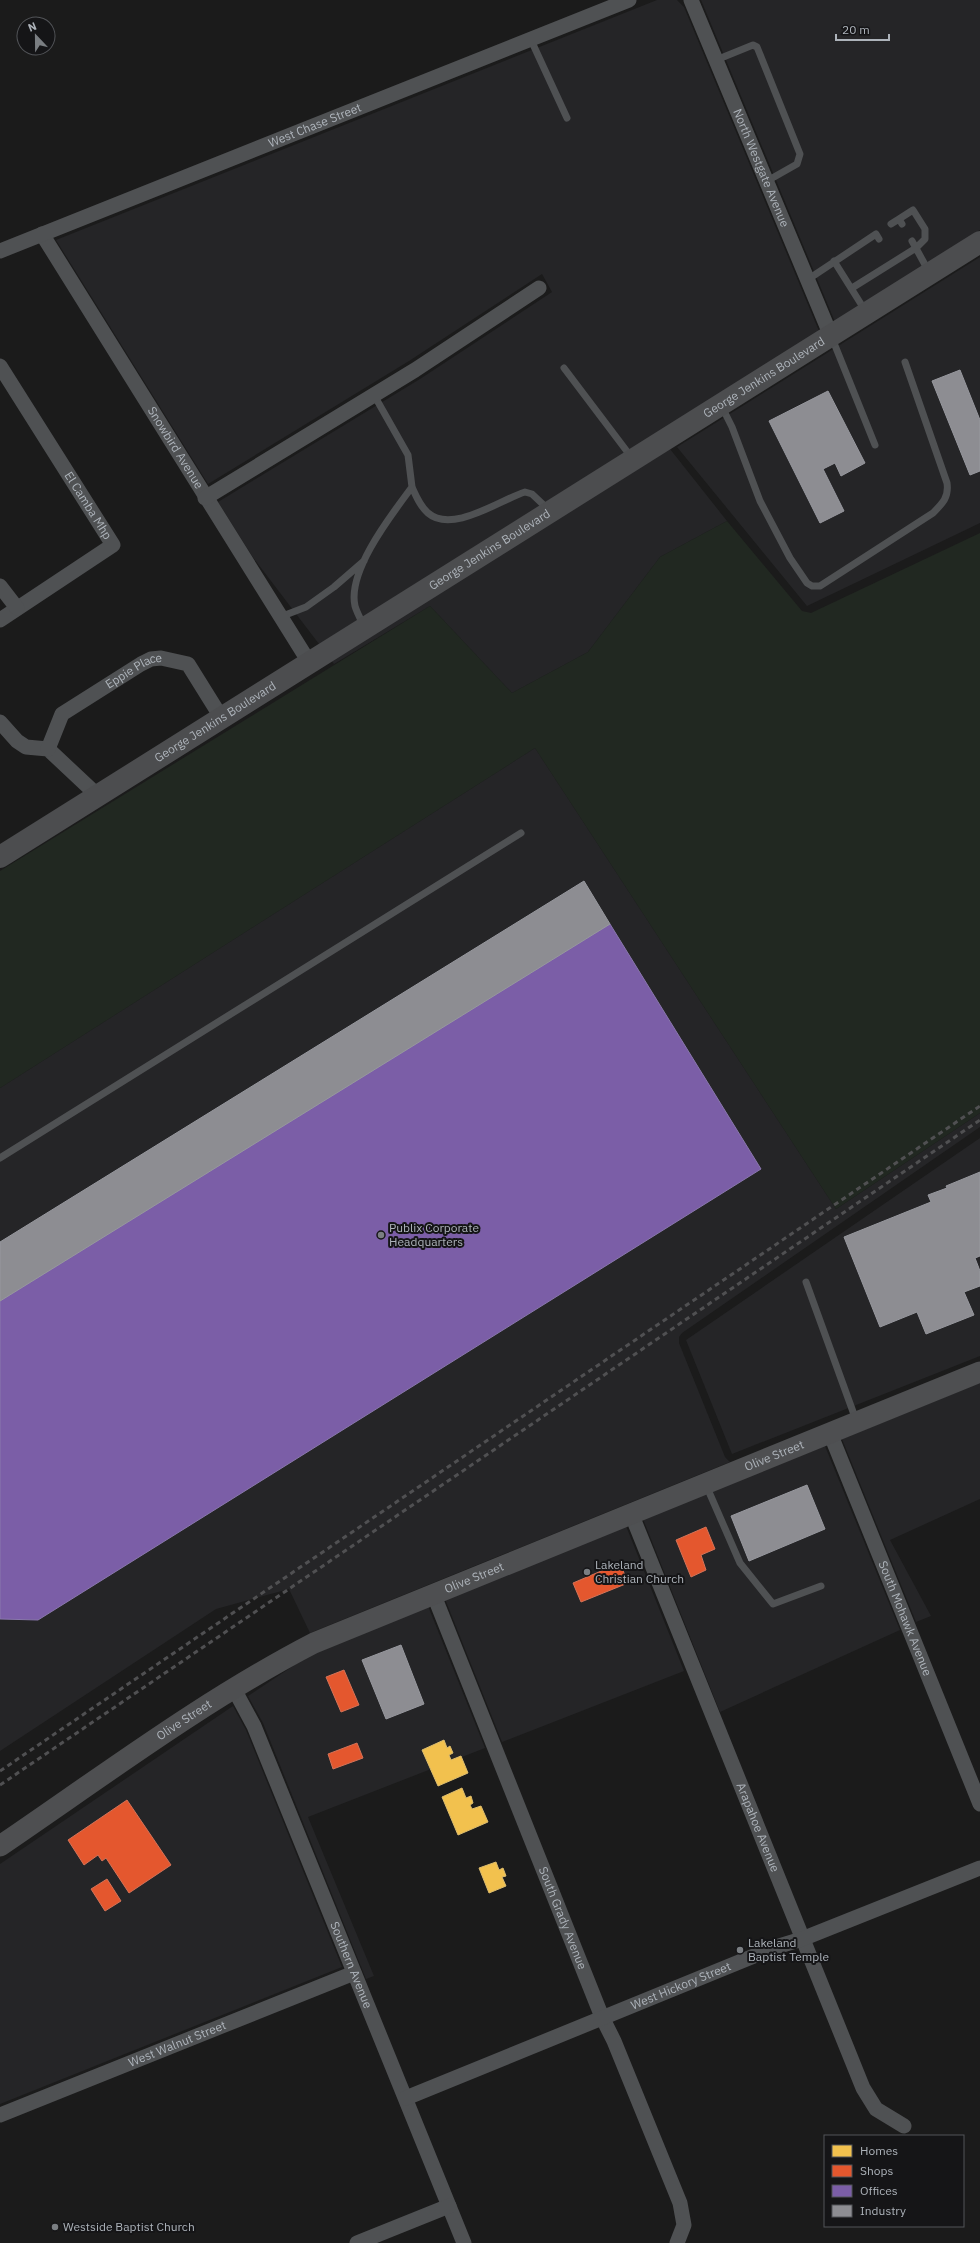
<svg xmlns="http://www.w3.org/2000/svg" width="980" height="2243" font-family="'IBM Plex Sans',sans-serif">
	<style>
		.built { fill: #252527 }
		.green { fill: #212821 }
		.homes { fill: #f2c14e; stroke: #ddbd6e }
		.shops { fill: #e4572e; stroke: #d47358 }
		.offices { fill: #7b5ea7; stroke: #8a78ad }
		.industry { fill: #8d8d92; stroke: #97989e }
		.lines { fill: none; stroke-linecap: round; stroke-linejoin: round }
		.lane { stroke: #4f5153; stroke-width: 7 }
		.street { stroke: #4f5153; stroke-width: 15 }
		.secondary { stroke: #4e4f51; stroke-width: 21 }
		.primary { stroke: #4c4d4f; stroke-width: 22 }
		.rail { stroke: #505052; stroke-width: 3; stroke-dasharray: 5 4; stroke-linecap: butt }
		.poi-dot { fill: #7a7e82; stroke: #151517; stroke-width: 1.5 }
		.labels { text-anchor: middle; stroke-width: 4; stroke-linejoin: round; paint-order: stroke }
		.street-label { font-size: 12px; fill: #adb3ba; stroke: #151517 }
		.poi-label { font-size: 12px; fill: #adb3ba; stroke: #151517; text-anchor: start }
	</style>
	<rect width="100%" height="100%" fill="#1b1b1b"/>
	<!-- built -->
	<path class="built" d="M 657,0 L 677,0 L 684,7 L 819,331 L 319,644 L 252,556 L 218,502 L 420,379 L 552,292 L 542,274 L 409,361 L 208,484 L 56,240 Z
		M 701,0 L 980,0 L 980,230 L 835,322 Z
		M 980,257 L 980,523 L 807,606 L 677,447 Z
		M 670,449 L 727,521 L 660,557 L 588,652 L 512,693 L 430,606 L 334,664 L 331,660 Z
		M 535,748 L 836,1209 L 980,1113 L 980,1127 L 682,1333 L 679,1337 L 679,1343 L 725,1457 L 730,1462 L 310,1633 L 289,1589 L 216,1609 L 0,1751 L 0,1088 Z
		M 980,1138 L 980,1356 L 732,1454 L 686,1340 Z
		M 980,1383 L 980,1499 L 890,1540 L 931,1616 L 916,1622 L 842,1439 Z
		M 825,1446 L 900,1630 L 720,1712 L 643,1519 Z
		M 626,1526 L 684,1671 L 502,1742 L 445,1599 Z
		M 428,1606 L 485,1748 L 308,1817 L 374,1976 L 366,1979 L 263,1723 L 248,1696 L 296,1664 L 318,1652 Z
		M 233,1706 L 246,1730 L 342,1967 L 0,2104 L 0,1864 Z"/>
	<!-- green -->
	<path class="green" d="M 727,521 L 802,611 L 811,613 L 980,533 L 980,1113 L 836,1209 L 535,748 L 0,1088 L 0,871 L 430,606 L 512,693 L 588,652 L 660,557 Z"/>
	<!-- homes -->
	<path class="homes" d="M 444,1740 L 447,1748 L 450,1746 L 453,1753 L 449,1755 L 451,1760 L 461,1756 L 468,1773 L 438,1786 L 422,1750 Z
		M 462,1788 L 466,1798 L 471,1796 L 473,1803 L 470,1805 L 472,1809 L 481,1806 L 488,1822 L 458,1835 L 442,1797 Z
		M 496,1862 L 499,1870 L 503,1868 L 506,1876 L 502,1877 L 506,1886 L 489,1893 L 479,1868 Z"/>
	<!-- shops -->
	<path class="shops" d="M 706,1527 L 715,1549 L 701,1555 L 706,1570 L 691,1577 L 676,1540 Z
		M 620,1563 L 628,1583 L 581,1602 L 573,1583 Z
		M 344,1670 L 359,1705 L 341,1712 L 326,1677 Z
		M 357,1743 L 363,1758 L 333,1769 L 328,1754 Z
		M 127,1800 L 171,1865 L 129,1893 L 106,1858 L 102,1861 L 98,1855 L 84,1865 L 68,1840 Z
		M 107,1879 L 121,1901 L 105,1911 L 91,1889 Z"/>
	<!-- offices -->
	<path class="offices" d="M 610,924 L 761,1169 L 38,1620 L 0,1619 L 0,1301 Z"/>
	<!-- industry -->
	<path class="industry" d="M 960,370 L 980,420 L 980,471 L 970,475 L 932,381 Z
		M 828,391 L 865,463 L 841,476 L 835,463 L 823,469 L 844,511 L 820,523 L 769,421 Z
		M 584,881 L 610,924 L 0,1301 L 0,1242 Z
		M 980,1172 L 980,1256 L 975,1258 L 980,1271 L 980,1286 L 964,1292 L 974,1315 L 926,1334 L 917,1312 L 880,1327 L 844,1237 L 931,1202 L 928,1195 L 947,1188 L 946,1186 Z
		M 807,1485 L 825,1529 L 749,1561 L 731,1516 Z
		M 401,1645 L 424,1704 L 386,1719 L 362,1660 Z"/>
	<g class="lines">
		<!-- lane -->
		<path class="lane" d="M 531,40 L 567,118
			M 716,60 L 753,45 L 757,47 L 800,154 L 797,164 L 767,181
			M 891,224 L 899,219 L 902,224
			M 912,241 L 929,272
			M 834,261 L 866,312
			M 807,280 L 876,234 L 879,239
			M 852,288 L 916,248 L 925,239 L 925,229 L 913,210 L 899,219
			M 832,338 L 875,445
			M 564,368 L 632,458
			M 722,407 L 732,427 L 760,501 L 790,558 L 807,583 L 812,586 L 820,586 L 933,513 C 943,503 949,497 947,483 L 905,362
			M 412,487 C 416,496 420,506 428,513 C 452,534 500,500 525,492 L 532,494 L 549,510
			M 280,617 L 306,607 L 334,587 L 364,561
			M 364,626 C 361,620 357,613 355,606 C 347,571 392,514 412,487 L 408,455 L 374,395
			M 0,1158 L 521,833
			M 806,1282 L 856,1420
			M 706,1485 L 740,1563 L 773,1604 L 821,1586"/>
		<!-- street -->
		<g class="street">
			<path id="s1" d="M 691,0 L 831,336"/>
			<path id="s2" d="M 42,234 L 309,662"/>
			<path id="s3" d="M 0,251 L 629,0"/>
			<path id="s4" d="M 0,366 L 113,545 L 0,620"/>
			<path d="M 205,498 L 415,370 L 539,288"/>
			<path d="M 0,586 L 17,608"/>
			<path d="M 0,722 L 17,741 L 26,747 L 48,749 L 97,795"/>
			<path id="s5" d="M 48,749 L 62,714 L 141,664 L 151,659 L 161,658 L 188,664 L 221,717"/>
			<path id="s6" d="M 830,1433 L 980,1804"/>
			<path id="s7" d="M 631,1513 L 863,2088 L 876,2109 L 904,2126"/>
			<path id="s8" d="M 433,1593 L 602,2017 L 614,2041 L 680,2203 L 684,2225 L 677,2243"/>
			<path id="s9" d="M 234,1689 L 254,1726 L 464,2243"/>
			<path id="s10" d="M 406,2098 L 776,1947 L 802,1939 L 980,1868"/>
			<path id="s11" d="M 0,2115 L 354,1973"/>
			<path d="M 357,2243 L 449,2206"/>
		</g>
		<!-- secondary -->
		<path class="secondary" id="s12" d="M 0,1846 C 103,1776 204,1700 314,1643 L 980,1372"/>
		<!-- primary -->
		<path class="primary" id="s13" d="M 0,857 L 980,242"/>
		<!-- rail -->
		<path class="rail" d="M 0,1771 L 980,1106
			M 0,1785 L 980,1120"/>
	</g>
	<!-- markers -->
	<g class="poi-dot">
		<circle cx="381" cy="1235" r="4"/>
		<circle cx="587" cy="1572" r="4"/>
		<circle cx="740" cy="1950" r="4"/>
		<circle cx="55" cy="2227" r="4"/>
	</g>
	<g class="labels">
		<!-- street labels -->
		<g class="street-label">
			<text dy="4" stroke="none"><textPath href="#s3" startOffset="339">West Chase Street</textPath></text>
			<text dy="4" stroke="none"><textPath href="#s1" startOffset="182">North Westgate Avenue</textPath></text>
			<text dy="4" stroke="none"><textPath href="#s13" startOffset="902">George Jenkins Boulevard</textPath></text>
			<text dy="4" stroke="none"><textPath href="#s2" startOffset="252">Snowbird Avenue</textPath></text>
			<text dy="4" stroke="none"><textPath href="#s4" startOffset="165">El Camba Mhp</textPath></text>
			<text dy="4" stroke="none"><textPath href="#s13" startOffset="578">George Jenkins Boulevard</textPath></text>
			<text dy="4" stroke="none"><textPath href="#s5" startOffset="122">Eppie Place</textPath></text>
			<text dy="4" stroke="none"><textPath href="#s13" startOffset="254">George Jenkins Boulevard</textPath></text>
			<text dy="4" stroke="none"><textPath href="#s12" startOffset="871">Olive Street</textPath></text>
			<text dy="4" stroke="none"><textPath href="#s12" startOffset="547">Olive Street</textPath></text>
			<text dy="4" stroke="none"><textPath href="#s6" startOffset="200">South Mohawk Avenue</textPath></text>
			<text dy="4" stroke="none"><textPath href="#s12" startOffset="223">Olive Street</textPath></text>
			<text dy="4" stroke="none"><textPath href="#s7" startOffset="339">Arapahoe Avenue</textPath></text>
			<text dy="4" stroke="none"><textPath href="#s8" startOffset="350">South Grady Avenue</textPath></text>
			<text dy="4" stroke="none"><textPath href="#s9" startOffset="300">Southern Avenue</textPath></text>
			<text dy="4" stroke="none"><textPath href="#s10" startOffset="297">West Hickory Street</textPath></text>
			<text dy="4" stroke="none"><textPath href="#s11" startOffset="191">West Walnut Street</textPath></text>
		</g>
		<!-- poi labels -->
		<g class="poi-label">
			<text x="389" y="1232">Publix Corporate<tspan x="389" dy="14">Headquarters</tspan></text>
			<text x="595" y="1569">Lakeland<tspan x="595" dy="14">Christian Church</tspan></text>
			<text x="748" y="1947">Lakeland<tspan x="748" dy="14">Baptist Temple</tspan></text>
			<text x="63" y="2231">Westside Baptist Church</text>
		</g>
	</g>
	<!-- legend -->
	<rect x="824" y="2135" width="140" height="92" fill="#151517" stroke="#525458"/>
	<rect x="832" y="2145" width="20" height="12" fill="#f2c14e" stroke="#525458"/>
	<text x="860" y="2155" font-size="12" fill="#adb3ba">Homes</text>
	<rect x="832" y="2165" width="20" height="12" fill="#e4572e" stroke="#525458"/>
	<text x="860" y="2175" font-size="12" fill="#adb3ba">Shops</text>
	<rect x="832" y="2185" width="20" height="12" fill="#7b5ea7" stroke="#525458"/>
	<text x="860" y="2195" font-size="12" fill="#adb3ba">Offices</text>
	<rect x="832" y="2205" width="20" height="12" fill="#8d8d92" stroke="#525458"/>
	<text x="860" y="2215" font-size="12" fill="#adb3ba">Industry</text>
	<!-- north arrow -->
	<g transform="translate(36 36) rotate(338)"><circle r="19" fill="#151517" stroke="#525458"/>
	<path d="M0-3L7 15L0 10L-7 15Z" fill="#7a7e82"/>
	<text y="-6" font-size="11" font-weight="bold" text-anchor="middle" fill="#adb3ba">N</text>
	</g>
	<!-- scale -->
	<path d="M836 34v6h53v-6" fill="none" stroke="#adb3ba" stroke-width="2"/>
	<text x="842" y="34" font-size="12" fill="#adb3ba" stroke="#151517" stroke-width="3" paint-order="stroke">20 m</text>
</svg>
